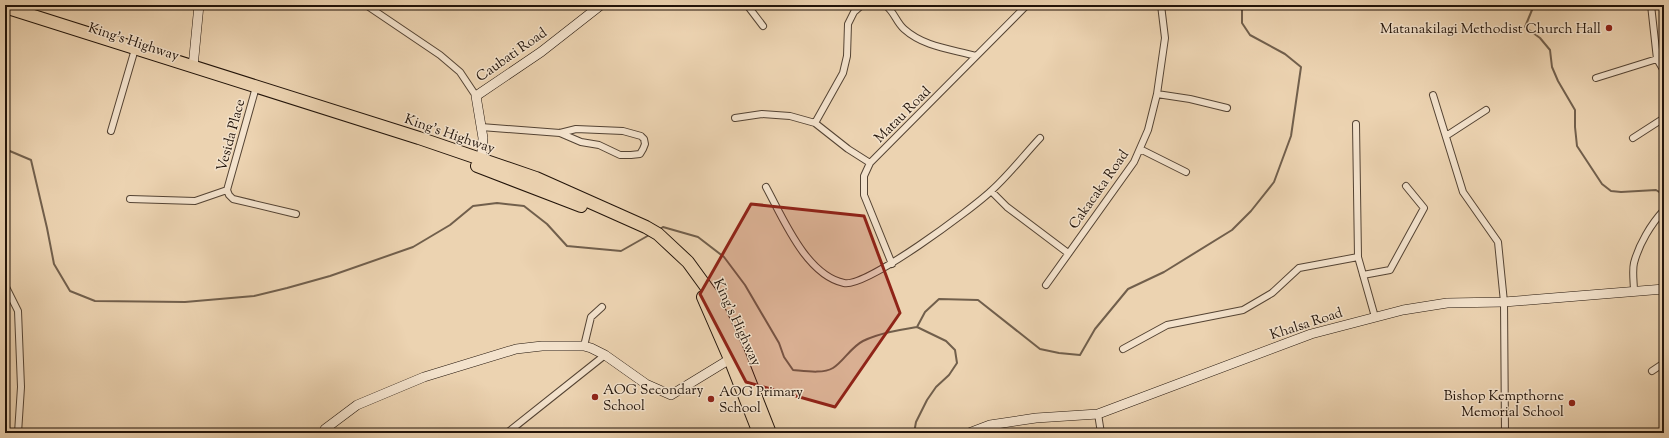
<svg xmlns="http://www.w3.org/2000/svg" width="1669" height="438" font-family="'Sorts Mill Goudy',serif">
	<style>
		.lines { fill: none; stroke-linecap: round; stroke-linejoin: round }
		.stream { stroke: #715f4c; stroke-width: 2 }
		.street-casing { stroke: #544333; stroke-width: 8 }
		.secondary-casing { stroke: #211309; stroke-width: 10 }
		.highway-casing { stroke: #211309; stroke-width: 14 }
		.street { stroke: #f3e2cc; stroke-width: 6 }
		.secondary { stroke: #f3e2cc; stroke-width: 9 }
		.highway { stroke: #ecd3b1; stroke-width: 12 }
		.marked { fill: #8f2418; fill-opacity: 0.2; stroke: #8f2418; stroke-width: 3; stroke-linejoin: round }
		.poi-dot { fill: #8f2418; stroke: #f3e2cc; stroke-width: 1.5 }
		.labels { text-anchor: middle; stroke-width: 3; stroke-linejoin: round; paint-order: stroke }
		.poi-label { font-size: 14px; fill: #211309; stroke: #f3e2cc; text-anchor: end }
		.street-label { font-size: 14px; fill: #211309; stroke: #f3e2cc }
	</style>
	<rect width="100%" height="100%" fill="#ecd3b1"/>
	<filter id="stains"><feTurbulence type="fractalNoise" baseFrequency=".005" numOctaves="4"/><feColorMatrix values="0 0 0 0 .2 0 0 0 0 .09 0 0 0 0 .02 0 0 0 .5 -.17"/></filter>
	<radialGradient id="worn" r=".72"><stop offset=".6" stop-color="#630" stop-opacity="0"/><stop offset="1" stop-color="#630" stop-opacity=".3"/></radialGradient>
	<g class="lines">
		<!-- stream -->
		<path class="stream" d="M 1534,5 L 1525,27 L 1540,38 L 1550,50 L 1552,67 L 1558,81 L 1575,110 L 1575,127 L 1577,146 L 1602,184 L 1611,191 L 1621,192 L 1656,190 L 1664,195
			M 5,149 L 31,160 L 47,228 L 54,264 L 70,291 L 95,301 L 185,302 L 254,296 L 287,288 L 330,276 L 413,247 L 450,225 L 473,206 L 497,203 L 524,206 L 547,224 L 567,246 L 621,251 L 651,234
			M 660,229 L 663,227 L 698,237 L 724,257 L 745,285 L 779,343 L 784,357 L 793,370 C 805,371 823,374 833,368 C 843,362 851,347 863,341 C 880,333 899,330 917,327 L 925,312 L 939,299 L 978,300 L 1040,349 L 1059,353 L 1080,355 L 1095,329 L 1128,289 L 1164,272 L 1232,230 L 1251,211 L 1274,182 L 1291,136 L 1301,67 L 1285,54 L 1250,35 L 1242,23 L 1242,5
			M 914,433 L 916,422 L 927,400 L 936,387 L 949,375 L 957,363 L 955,350 L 946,341 L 917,327"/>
		<!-- street casing -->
		<g class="street-casing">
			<path id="street" d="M 366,5 L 440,55 L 460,72 L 476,96
				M 747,5 L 763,26
				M 885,5 C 894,11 896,22 904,29 C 924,47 951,49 976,56
				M 1651,5 L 1657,59 L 1664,71
				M 1596,78 L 1657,59
				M 256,87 L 227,190 L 229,195 L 233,199 L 296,214
				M 1157,94 L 1190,99 L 1227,108
				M 1433,95 L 1463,192 L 1498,242 L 1504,302 L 1505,433
				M 735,118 L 762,114 L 790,116 L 815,123 L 848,149 L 870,163
				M 815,123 L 843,73 L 847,56 L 848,24 L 854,12 L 862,5
				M 1356,124 L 1358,257 L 1375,317
				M 481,127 L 560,133 L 576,129 L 623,131 L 641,136 L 644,139 L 645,144 L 643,149 L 640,154 L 631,155 L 620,155 L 599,145 L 581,142 L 560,133
				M 111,131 L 135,49
				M 1446,136 L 1486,110
				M 1633,138 L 1664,118
				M 1140,149 L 1186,172
				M 766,187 C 783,218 806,275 844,283 C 866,288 972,209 991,191 C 1009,175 1024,155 1040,138
				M 991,191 L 1007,207 L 1068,253
				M 130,199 L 195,201 L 227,190
				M 892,264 L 864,195 L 864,176 L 870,163 L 1027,5
				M 1363,275 L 1390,270 L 1424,208 L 1406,186
				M 5,285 L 18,311 L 21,387 L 18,433
				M 1046,285 L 1134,162 L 1148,130 L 1157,94 L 1165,38 L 1161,5
				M 1634,292 C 1634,283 1632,271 1634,263 C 1639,244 1651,224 1664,210
				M 584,346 L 591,317 L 602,307
				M 1123,349 L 1167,325 L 1243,310 L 1272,293 L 1299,268 L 1358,257
				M 1652,371 L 1664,363
				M 1098,414 L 1101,433
				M 507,433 L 605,355"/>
		</g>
		<!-- secondary casing -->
		<g class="secondary-casing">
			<path id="secondary" d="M 193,67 L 199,5
				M 481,164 L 483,138 L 476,96 L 541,52 L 601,5
				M 323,433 L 325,429 L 357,405 L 424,377 L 516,349 L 542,346 L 584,346 L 591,348 L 605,355 L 646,384 L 671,395 L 735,356
				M 969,433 L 990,425 L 1036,418 L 1098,414 L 1311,334 L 1403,310 L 1447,303 L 1504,302 L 1664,289"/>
		</g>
		<!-- highway casing -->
		<g class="highway-casing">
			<path id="highway" d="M 5,7 L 419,138 L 536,178 L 646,227 L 658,234 L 688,262 L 712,295 L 739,354 L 770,433
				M 477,166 L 581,206
				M 703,297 L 730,359 L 759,433"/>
		</g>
		<!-- street -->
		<use href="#street" class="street"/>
		<!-- secondary -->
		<use href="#secondary" class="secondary"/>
		<!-- highway -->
		<use href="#highway" class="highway"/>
	</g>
	<!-- marked area -->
	<path class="marked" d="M 751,204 L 864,216 L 900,313 L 835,407 L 746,382 L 700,294 Z"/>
	<!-- markers -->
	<g class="poi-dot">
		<circle cx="1609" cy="28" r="4"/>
		<circle cx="595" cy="397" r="4"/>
		<circle cx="711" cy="399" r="4"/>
		<circle cx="1572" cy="403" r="4"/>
	</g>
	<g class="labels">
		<!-- poi labels -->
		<g class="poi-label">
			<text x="1601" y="33">Matanakilagi Methodist Church Hall</text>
			<text x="603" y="394" text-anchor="start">AOG Secondary<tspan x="603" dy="16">School</tspan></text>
			<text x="719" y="396" text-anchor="start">AOG Primary<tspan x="719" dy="16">School</tspan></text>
			<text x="1564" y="400">Bishop Kempthorne<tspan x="1564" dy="16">Memorial School</tspan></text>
		</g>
		<!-- street labels -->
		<g class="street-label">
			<text transform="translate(134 41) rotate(18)" y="5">King's Highway</text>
			<text transform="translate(511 54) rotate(-35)" y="5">Caubati Road</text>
			<text transform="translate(902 114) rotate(-45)" y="5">Matau Road</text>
			<text transform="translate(450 133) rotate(19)" y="5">King's Highway</text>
			<text transform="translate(230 135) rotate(-75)" y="5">Vesida Place</text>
			<text transform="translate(1098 189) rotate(-55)" y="5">Cakacaka Road</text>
			<text transform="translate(738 322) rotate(65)" y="5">King's Highway</text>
			<text transform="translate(1306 323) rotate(-18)" y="5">Khalsa Road</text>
		</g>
	</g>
	<!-- margin -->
	<rect width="1669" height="438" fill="none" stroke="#ecd3b1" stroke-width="20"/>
	<rect x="6" y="6" width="1657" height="426" fill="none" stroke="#211309" stroke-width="2"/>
	<rect x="10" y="10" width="1649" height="418" fill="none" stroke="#211309"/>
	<rect width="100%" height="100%" filter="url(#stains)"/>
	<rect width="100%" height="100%" fill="url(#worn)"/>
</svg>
